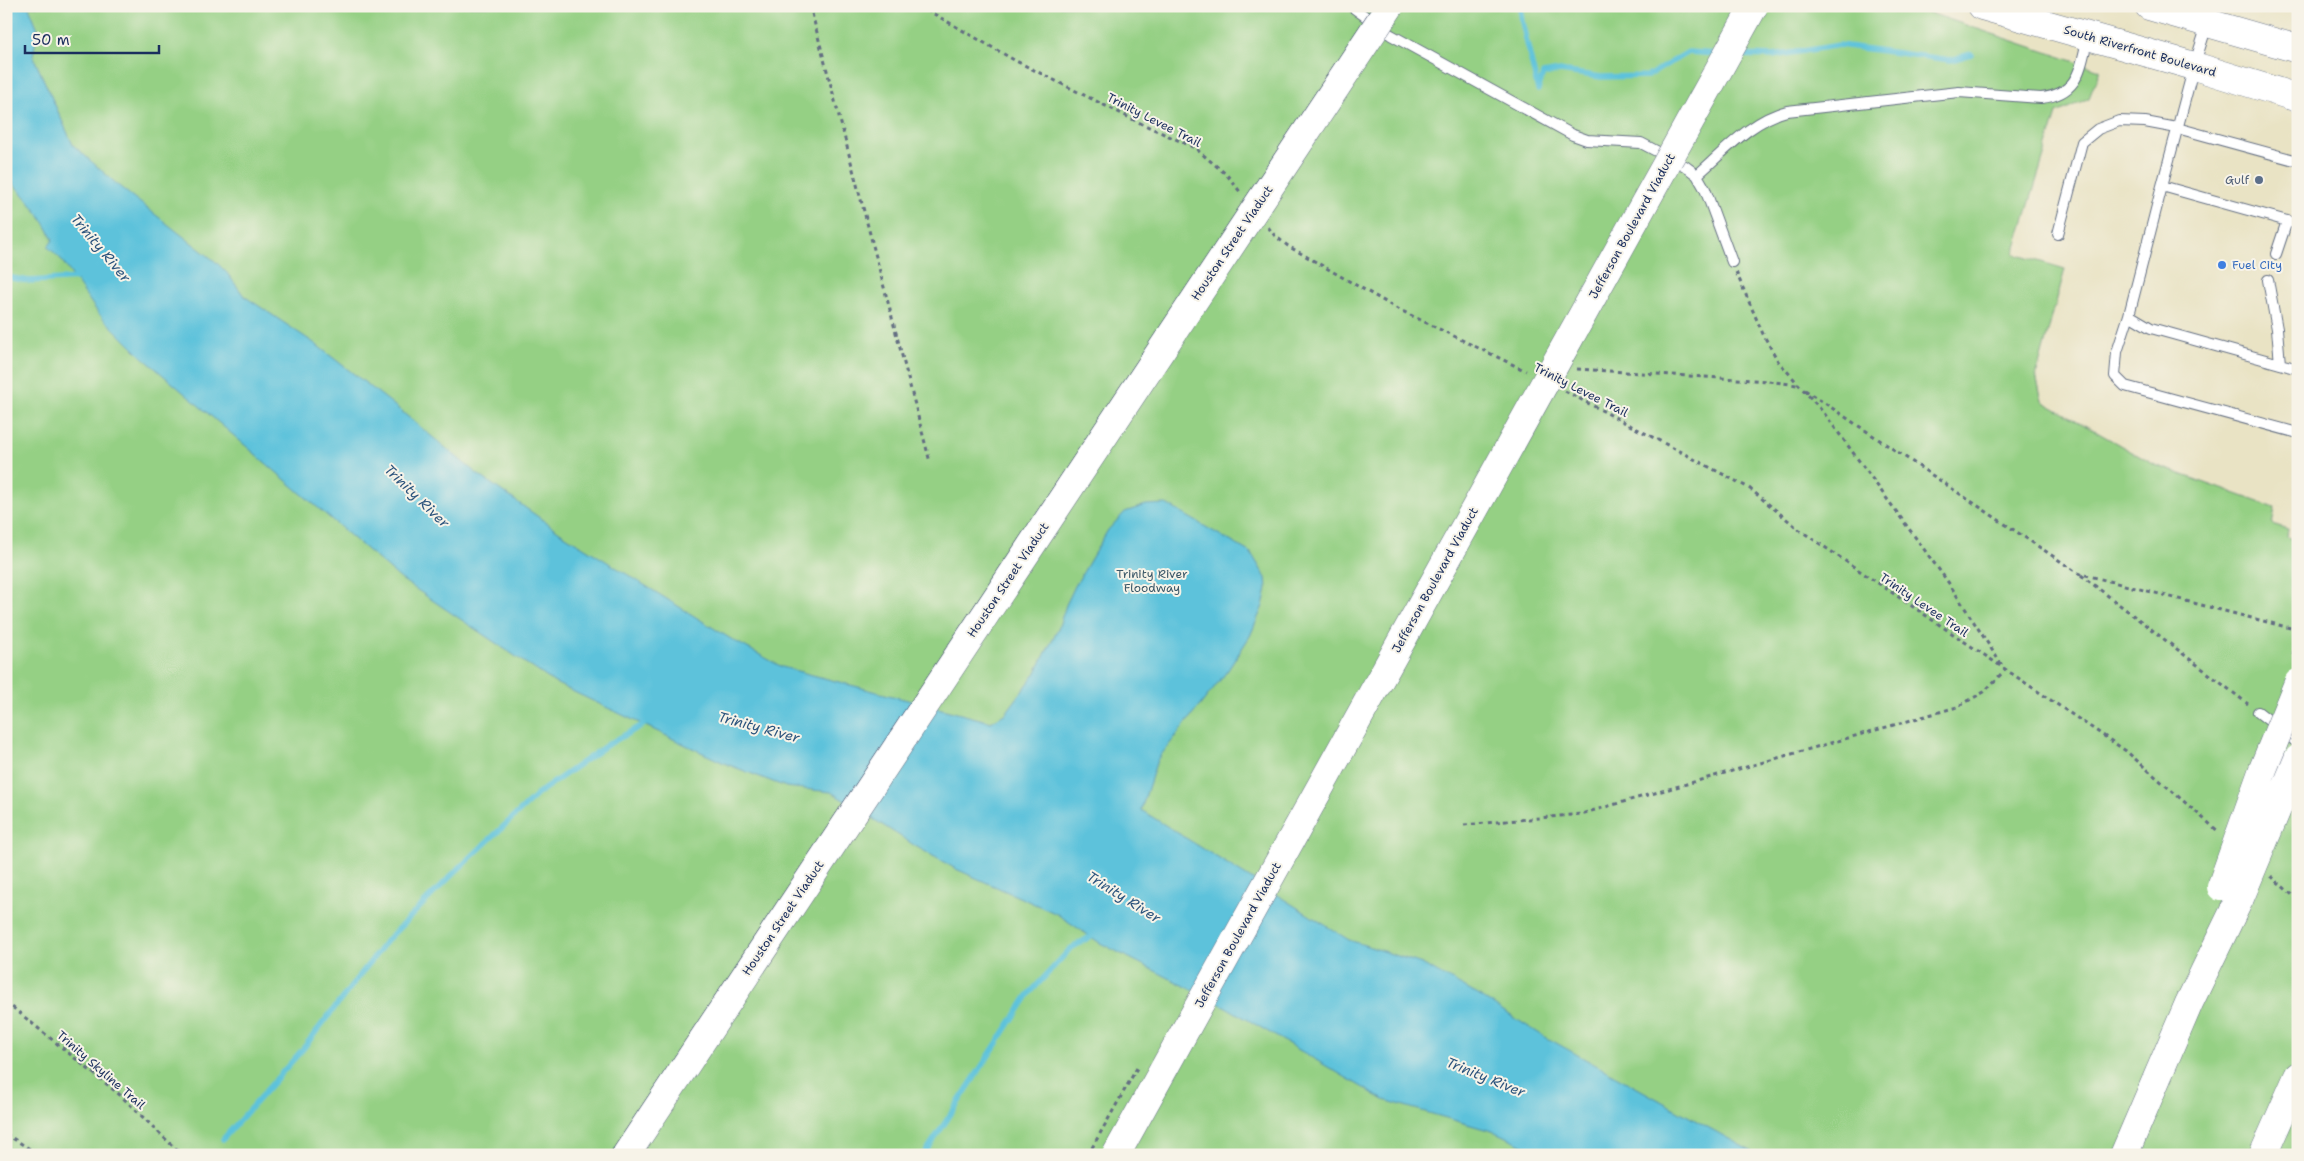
<svg xmlns="http://www.w3.org/2000/svg" width="2304" height="1161" font-family="'Shantell Sans',sans-serif">
	<style>
		.green { fill: #95d084; stroke: #588071 }
		.water { fill: #5dc2db; stroke: #3c789c }
		.lines { fill: none; stroke-linecap: round; stroke-linejoin: round }
		.stream { stroke: #5dc2db; stroke-width: 5.5 }
		.service-casing { stroke: #636e82; stroke-width: 12 }
		.secondary-casing { stroke: #636e82; stroke-width: 29 }
		.motorway-casing { stroke: #636e82; stroke-width: 29 }
		.path { stroke: #636e82; stroke-width: 3; stroke-dasharray: 4 4; stroke-linecap: butt }
		.service { stroke: #fff; stroke-width: 10 }
		.secondary { stroke: #fff; stroke-width: 28 }
		.motorway { stroke: #fff; stroke-width: 28 }
		.tram { stroke: #1b2f5e; stroke-width: 1 }
		.secondary-bridge-casing { stroke: #636e82; stroke-width: 29; stroke-linecap: butt }
		.motorway-bridge-casing { stroke: #636e82; stroke-width: 29; stroke-linecap: butt }
		.path-bridge { stroke: #636e82; stroke-width: 3; stroke-dasharray: 4 4; stroke-linecap: butt }
		.secondary-bridge { stroke: #fff; stroke-width: 28 }
		.motorway-bridge { stroke: #fff; stroke-width: 28 }
		.service-dot { fill: #5c6f8a; stroke: #f7f3e8; stroke-width: 2 }
		.shop-dot { fill: #3f7fe0; stroke: #f7f3e8; stroke-width: 2 }
		.labels { text-anchor: middle; stroke-width: 4; stroke-linejoin: round; paint-order: stroke }
		.street-label { font-size: 12px; fill: #1b2f5e; stroke: #f7f3e8 }
		.service-label { font-size: 12px; fill: #4e5e75; stroke: #f7f3e8; text-anchor: end }
		.shop-label { font-size: 12px; fill: #366cbe; stroke: #f7f3e8; text-anchor: start }
		.park-label { font-size: 12px; fill: #3a5768; stroke: #f7f3e8 }
		.water-label { font-size: 14px; font-style: italic; fill: #2c547d; stroke: #f7f3e8 }
	</style>
	<rect width="100%" height="100%" fill="#f7f3e8"/>
	<filter id="ink" filterUnits="userSpaceOnUse"><feTurbulence type="fractalNoise" baseFrequency=".02" numOctaves="2"/><feDisplacementMap in="SourceGraphic" scale="10" xChannelSelector="R" yChannelSelector="G"/><feConvolveMatrix kernelMatrix="1 2 1 2 8 2 1 2 1" color-interpolation-filters="sRGB"/></filter>
	<filter id="wash" filterUnits="userSpaceOnUse"><feTurbulence type="fractalNoise" baseFrequency=".0096" numOctaves="4" result="noise"/><feDisplacementMap in="SourceGraphic" scale="20" xChannelSelector="R" yChannelSelector="G"/><feGaussianBlur stdDeviation="1.12" result="paint"/><feColorMatrix in="noise" values="0 0 0 0 0 0 0 0 0 0 0 0 0 0 0 0 0 1.4 0 .05"/><feComposite in="paint" operator="in"/></filter>
	<g filter="url(#wash)">
		<rect width="100%" height="100%" fill="#e9e3c4"/>
		<!-- green -->
		<path class="green" d="M 6,6 L 1909,6 L 2100,70 L 2089,98 L 2057,113 L 2014,254 L 2065,269 L 2036,376 L 2042,401 L 2155,465 L 2275,508 L 2272,524 L 2288,529 L 2287,537 L 2298,540 L 2298,1155 L 6,1155 Z"/>
		<!-- water -->
		<path class="water" d="M 6,6 L 29,7 L 38,29 L 33,56 L 73,145 L 120,187 L 216,262 L 227,273 L 244,296 L 314,343 L 390,402 L 476,473 L 564,535 L 731,639 L 782,667 L 991,722 L 1006,713 L 1035,674 L 1058,629 L 1066,605 L 1075,586 L 1108,530 L 1125,512 L 1146,505 L 1166,504 L 1251,553 L 1266,578 L 1267,588 L 1263,606 L 1250,636 L 1228,670 L 1157,760 L 1141,810 L 1349,940 L 1422,964 L 1478,995 L 1540,1034 L 1758,1155 L 1546,1155 L 1495,1132 L 1384,1100 L 1226,1007 L 1100,943 L 1057,914 L 956,869 L 917,847 L 831,792 L 786,787 L 724,763 L 555,683 L 401,579 L 141,356 L 99,314 L 60,258 L 48,247 L 53,240 C 43,215 24,196 6,176 Z"/>
		<g class="lines">
			<!-- stream -->
			<path class="stream" d="M 1520,6 L 1522,22 L 1538,90
				M 1737,55 L 1773,56 L 1839,45 L 1951,60 L 1971,54
				M 1538,90 L 1543,74 L 1560,71 L 1601,77 L 1648,76 L 1688,52 L 1718,54
				M 6,277 L 29,281 L 81,278
				M 223,1139 L 302,1050 L 388,939 L 454,873 L 540,792 L 607,745 L 648,722
				M 924,1155 L 1029,994 L 1070,949 L 1096,933"/>
		</g>
	</g>
	<g filter="url(#ink)">
		<g class="lines">
			<!-- service casing -->
			<g class="service-casing">
				<path id="service" d="M 1351,6 L 1391,35 L 1573,135 L 1587,140 L 1641,143 L 1685,166 L 1697,175 L 1705,189 L 1732,262
					M 2207,25 L 2194,66 L 2162,186 L 2298,224
					M 1697,175 C 1724,152 1751,120 1787,111 L 1959,92 L 2041,98 C 2079,94 2080,69 2088,37
					M 2162,186 L 2129,315 L 2151,328 L 2298,369
					M 2058,234 L 2082,142 L 2098,129 L 2119,121 L 2145,122 L 2177,128 L 2298,161
					M 2276,254 L 2287,221
					M 2268,280 L 2277,329 L 2280,364
					M 2129,315 L 2117,352 L 2115,376 L 2125,386 L 2298,433
					M 2258,712 L 2298,743"/>
			</g>
			<!-- secondary casing -->
			<g class="secondary-casing">
				<path id="secondary" d="M 1982,6 L 2194,66 L 2298,98
					M 2149,6 L 2298,49"/>
			</g>
			<!-- motorway casing -->
			<g class="motorway-casing">
				<path id="motorway" d="M 2124,1155 L 2189,1003 L 2240,898
					M 2263,1155 L 2298,1076"/>
			</g>
			<!-- path -->
			<path class="path" d="M 810,6 L 930,462
				M 920,6 L 1016,61 L 1138,122 L 1195,148 L 1227,175 L 1241,193
				M 1268,227 L 1275,236 L 1288,246 L 1396,308 L 1526,371
				M 1577,369 L 1768,381 L 1797,385
				M 1805,390 L 2078,573 L 2298,630
				M 1565,391 L 1749,488 L 1801,531 L 2126,751 L 2219,832
				M 2081,575 L 2248,704
				M 2293,654 L 2298,641
				M 1464,825 L 1581,814 L 1957,707 L 1984,692 L 2005,670 L 1948,582 L 1824,413 L 1778,361 L 1763,334 L 1736,272
				M 2271,876 L 2298,900
				M 6,1002 L 120,1095 L 182,1155
				M 6,1134 L 39,1155"/>
			<!-- service -->
			<use href="#service" class="service"/>
			<!-- secondary -->
			<use href="#secondary" class="secondary"/>
			<!-- motorway -->
			<use href="#motorway" class="motorway"/>
			<!-- tram -->
			<path class="tram" d="M 609,1155 L 1373,6"/>
			<!-- secondary-bridge casing -->
			<g class="secondary-bridge-casing">
				<path id="secondary-bridge" d="M 626,1155 L 1390,6
					M 1116,1155 L 1754,6"/>
			</g>
			<!-- motorway-bridge casing -->
			<g class="motorway-bridge-casing">
				<path id="motorway-bridge" d="M 2221,887 L 2263,769 L 2298,683
					M 2240,898 L 2298,759"/>
			</g>
			<!-- path-bridge -->
			<path class="path-bridge" d="M 1088,1155 L 1137,1068"/>
			<!-- secondary-bridge -->
			<use href="#secondary-bridge" class="secondary-bridge"/>
			<!-- motorway-bridge -->
			<use href="#motorway-bridge" class="motorway-bridge"/>
		</g>
	</g>
	<!-- markers -->
	<circle class="service-dot" cx="2259" cy="180" r="5"/>
	<circle class="shop-dot" cx="2222" cy="265" r="5"/>
	<g class="labels">
		<!-- street labels -->
		<g class="street-label">
			<text transform="translate(2140 51) rotate(16)" y="4">South Riverfront Boulevard</text>
			<text transform="translate(1154 120) rotate(27)" y="4">Trinity Levee Trail</text>
			<text transform="translate(1632 226) rotate(-61)" y="4">Jefferson Boulevard Viaduct</text>
			<text transform="translate(1232 243) rotate(-56)" y="4">Houston Street Viaduct</text>
			<text transform="translate(1581 390) rotate(27)" y="4">Trinity Levee Trail</text>
			<text transform="translate(1008 580) rotate(-56)" y="4">Houston Street Viaduct</text>
			<text transform="translate(1435 580) rotate(-61)" y="4">Jefferson Boulevard Viaduct</text>
			<text transform="translate(1924 605) rotate(34)" y="4">Trinity Levee Trail</text>
			<text transform="translate(783 918) rotate(-56)" y="4">Houston Street Viaduct</text>
			<text transform="translate(1238 935) rotate(-61)" y="4">Jefferson Boulevard Viaduct</text>
			<text transform="translate(101 1070) rotate(41)" y="4">Trinity Skyline Trail</text>
		</g>
		<!-- service labels -->
		<g class="service-label">
			<text x="2249" y="184">Gulf</text>
		</g>
		<!-- shop labels -->
		<g class="shop-label">
			<text x="2232" y="269">Fuel City</text>
		</g>
		<!-- park labels -->
		<g class="park-label">
			<text x="1152" y="578">Trinity River<tspan x="1152" dy="14">Floodway</tspan></text>
		</g>
		<!-- water labels -->
		<g class="water-label">
			<text transform="translate(101 248) rotate(50)" y="5">Trinity River</text>
			<text transform="translate(417 496) rotate(44)" y="5">Trinity River</text>
			<text transform="translate(759 727) rotate(15)" y="5">Trinity River</text>
			<text transform="translate(1124 897) rotate(32)" y="5">Trinity River</text>
			<text transform="translate(1486 1077) rotate(22)" y="5">Trinity River</text>
		</g>
	</g>
	<!-- margin -->
	<rect width="2304" height="1161" fill="none" stroke="#f7f3e8" stroke-width="25"/>
	<!-- scale -->
	<path d="M25 45v8h134v-8" fill="none" stroke="#1b2f5e" stroke-width="2.5"/>
	<text x="32" y="45" font-size="15" fill="#1b2f5e" stroke="#f7f3e8" stroke-width="4" paint-order="stroke">50 m</text>
</svg>
